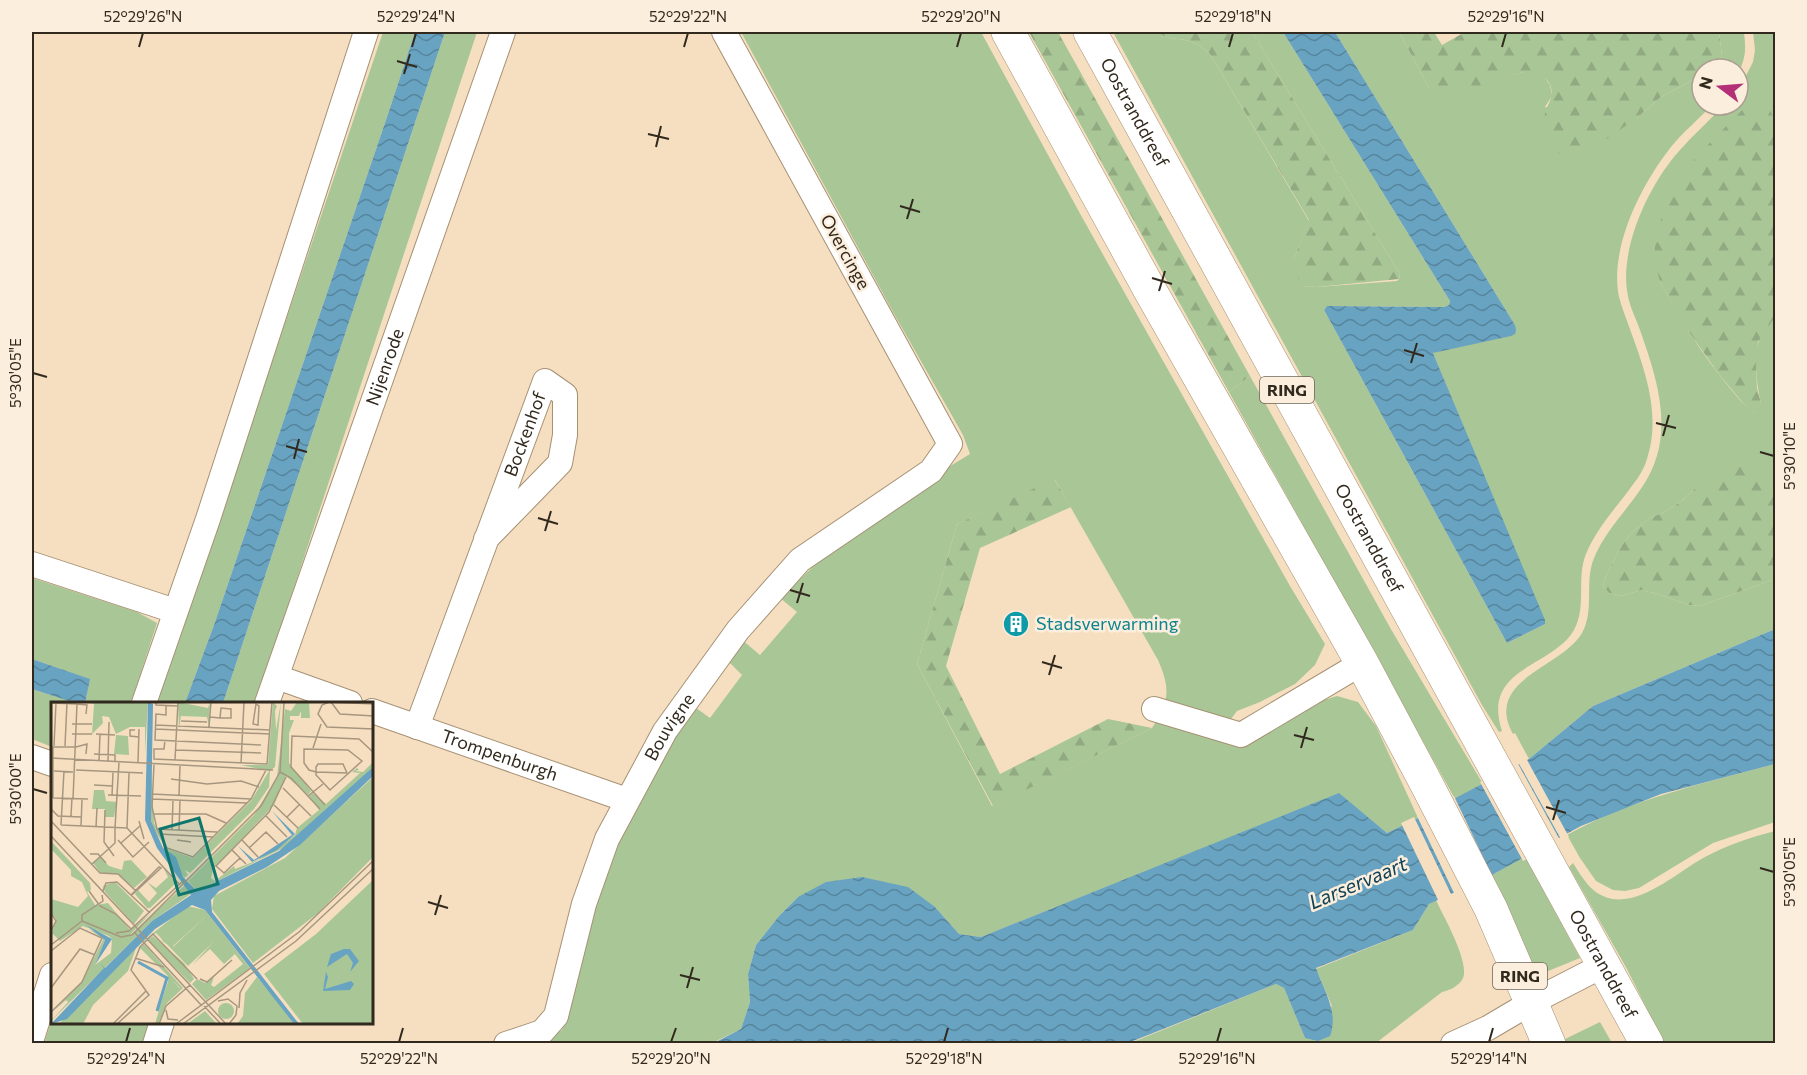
<svg xmlns="http://www.w3.org/2000/svg" width="1807" height="1075" font-family="Commissioner,sans-serif">
	<style>
		.grass { fill: #a9c697 }
		.forest { fill: url(#forest-firs) }
		.water { fill: url(#water-waves) }
		.pier { fill: #f6dfc1 }
		.lines { fill: none; stroke-linecap: round; stroke-linejoin: round }
		.street-casing { stroke: #a69174; stroke-width: 26 }
		.primary-casing { stroke: #a69174; stroke-width: 34 }
		.street { stroke: #fff; stroke-width: 24 }
		.primary { stroke: #fff; stroke-width: 33 }
		.ticks { fill: none; stroke: #31291d; stroke-width: 2 }
		.labels { text-anchor: middle; stroke-width: 5; stroke-linejoin: round; paint-order: stroke }
		.shield { fill: #fceedc; stroke: #6e6456; stroke-width: 1.5 }
		.shield-label { font-size: 16px; font-weight: bold; fill: #31291d }
		.street-label { font-size: 18px; fill: #31291d; stroke: #fceedc }
		.culture-label { font-size: 18px; fill: #0d838f; stroke: #fceedc; text-anchor: start }
		.water-label { font-size: 20px; font-style: italic; fill: #104257; stroke: #fceedc }
		.inset-river { fill: none; stroke: #68a3c1; stroke-width: 3 }
		.inset-road { fill: none; stroke: #a7967f; stroke-width: 1.5 }
		.view { fill: #0f766e; fill-opacity: 0.15; stroke: #0f766e; stroke-width: 3 }
		.inset-edge { fill: none; stroke: #31291d; stroke-width: 3 }
		.neatline { fill: none; stroke: #31291d; stroke-width: 2 }
		.ticks-label { font-size: 15px; text-anchor: middle; fill: #31291d }
	</style>
	<defs>
		<pattern id="forest-firs" width="22" height="20" patternUnits="userSpaceOnUse" patternTransform="scale(1.5)"><rect width="22" height="20" fill="#a9c697"/><path d="M5 1l3.5 6h-7zM16 11l3.5 6h-7z" fill="#92aa82"/></pattern>
		<pattern id="water-waves" width="16" height="10" patternUnits="userSpaceOnUse" patternTransform="scale(1.5)"><rect width="16" height="10" fill="#68a3c1"/><path d="M0 5q4-4 8 0t8 0" fill="none" stroke="#56859c"/></pattern>
	</defs>
	<rect width="100%" height="100%" fill="#f6dfc1"/>
	<!-- grass -->
	<path class="grass" d="M 383,32 L 415,32 L 388,114 L 214,625 L 185,703 L 157,703 Z
		M 445,32 L 477,32 L 256,703 L 223,703 Z
		M 741,32 L 981,32 L 1083,219 L 1290,586 L 1325,644 L 1315,665 L 1295,684 L 1260,702 L 1237,711 L 1231,719 L 1165,702 C 1169,687 1164,674 1158,660 L 1055,480 L 957,524 L 917,664 L 992,806 L 1152,728 L 1157,720 L 1241,748 L 1321,701 L 1337,696 L 1358,702 L 1376,726 L 1418,818 L 1387,833 L 1339,794 L 981,937 L 959,934 L 935,907 L 798,897 L 779,916 L 756,945 L 748,974 L 750,1002 L 741,1029 L 712,1043 L 525,1044 L 562,1030 L 585,934 L 612,855 L 692,705 L 710,718 L 742,675 L 726,659 L 741,639 L 760,655 L 797,612 L 780,598 L 819,561 L 937,474 L 970,454 L 963,435 L 893,312 Z
		M 1113,32 L 1158,32 C 1165,39 1175,38 1185,40 C 1195,42 1203,47 1210,54 L 1309,221 L 1294,259 L 1303,286 L 1317,287 L 1397,281 L 1399,279 L 1400,274 L 1252,32 L 1283,32 L 1450,301 L 1449,305 L 1444,307 L 1327,306 L 1324,310 L 1507,643 L 1545,624 L 1433,353 L 1515,325 L 1335,32 L 1399,32 L 1429,88 L 1505,77 L 1523,72 L 1531,71 L 1543,75 L 1550,85 L 1552,96 L 1545,107 L 1637,118 L 1661,97 L 1702,75 L 1702,105 L 1712,105 C 1699,119 1683,132 1671,147 C 1641,185 1609,248 1619,297 C 1622,309 1627,320 1631,332 C 1646,373 1661,416 1647,459 C 1643,473 1634,483 1626,494 C 1611,513 1595,532 1586,554 C 1576,578 1587,607 1574,630 C 1552,668 1481,667 1502,731 L 1499,732 L 1482,705 Z
		M 1719,32 L 1744,32 C 1746,50 1746,57 1738,74 L 1738,69 L 1714,69 L 1718,67 L 1722,56 Z
		M 1753,32 L 1775,32 L 1775,177 L 1774,118 L 1660,282 C 1680,319 1702,354 1729,387 C 1737,396 1744,407 1755,412 L 1761,403 C 1757,387 1753,356 1759,341 C 1763,330 1772,323 1775,312 L 1775,493 L 1762,472 L 1695,488 L 1682,501 L 1663,513 L 1651,517 L 1631,533 L 1621,546 L 1606,576 L 1603,586 L 1609,593 L 1622,596 L 1641,590 L 1658,594 L 1689,605 L 1700,606 L 1775,579 L 1775,629 L 1593,706 L 1529,759 L 1515,733 L 1513,734 C 1483,679 1562,668 1582,633 C 1595,610 1584,582 1594,558 C 1608,524 1639,500 1653,467 C 1672,422 1655,373 1640,330 C 1636,319 1630,307 1628,296 C 1618,250 1649,184 1680,150 C 1694,134 1710,120 1724,105 L 1738,105 L 1738,91 L 1753,62 L 1755,50 Z
		M 1250,376 L 1392,631 L 1483,784 L 1455,799 L 1229,392 Z
		M 32,578 L 137,612 L 157,623 L 131,703 L 85,703 L 89,679 L 32,659 Z
		M 32,689 L 75,703 L 52,703 L 52,747 L 32,739 Z
		M 1775,764 L 1775,822 L 1713,843 L 1639,888 L 1625,891 L 1613,890 L 1596,881 L 1580,858 L 1567,835 C 1631,799 1705,783 1775,764 Z
		M 1775,831 L 1775,1043 L 1664,1043 L 1627,969 L 1569,867 L 1573,863 C 1578,871 1583,879 1589,886 C 1624,922 1671,876 1703,858 C 1725,846 1751,837 1775,831 Z
		M 1525,856 L 1580,958 L 1536,976 L 1490,876 Z
		M 1436,900 C 1443,916 1472,965 1462,980 C 1457,987 1450,990 1442,992 L 1376,1043 L 1128,1044 L 1276,984 L 1284,988 L 1305,1038 L 1332,1006 L 1316,969 L 1413,930 L 1429,904 Z
		M 52,1018 L 52,1022 L 153,1023 L 146,1043 L 44,1044 Z
		M 1600,1022 L 1612,1043 L 1562,1044 L 1561,1041 Z"/>
	<!-- forest -->
	<path class="forest" d="M 1029,32 L 1058,32 L 1250,376 L 1229,392 Z
		M 1158,32 L 1252,32 L 1400,274 L 1399,279 L 1317,287 L 1303,286 C 1297,279 1294,268 1294,259 L 1309,220 L 1210,54 C 1203,47 1195,42 1185,40 C 1175,38 1165,39 1158,32 Z
		M 1399,32 L 1434,32 L 1442,45 L 1465,32 L 1719,32 L 1722,56 L 1718,67 L 1714,69 L 1702,69 L 1702,75 L 1661,97 L 1637,118 L 1598,145 L 1560,154 C 1551,145 1546,132 1545,119 C 1544,108 1550,105 1551,96 C 1555,78 1536,71 1523,72 C 1489,82 1466,95 1429,88 Z
		M 1751,101 L 1763,101 L 1768,106 L 1774,118 L 1776,177 L 1775,312 L 1773,320 L 1758,342 L 1756,365 L 1757,388 L 1761,403 L 1759,409 L 1755,412 L 1748,409 L 1718,373 L 1680,319 L 1660,282 L 1654,258 L 1656,237 L 1669,191 L 1699,154 Z
		M 1745,466 L 1763,472 L 1775,493 L 1775,579 L 1700,606 L 1689,605 L 1658,594 L 1641,590 L 1622,596 L 1609,593 L 1603,586 L 1606,576 L 1621,546 L 1631,533 L 1651,517 L 1663,513 L 1682,501 L 1695,488 L 1724,470 Z
		M 1054,479 L 1071,507 L 980,548 L 946,666 L 1000,774 L 1108,719 L 1152,728 L 993,806 L 917,664 L 957,524 Z"/>
	<!-- water -->
	<path class="water" d="M 415,32 L 445,32 L 223,703 L 185,703 L 214,625 L 388,114 Z
		M 1283,32 L 1335,32 L 1515,325 L 1516,330 L 1515,334 L 1511,336 L 1433,353 L 1545,620 L 1545,624 L 1507,643 L 1324,310 L 1327,306 L 1444,307 L 1449,305 L 1450,301 Z
		M 1775,629 L 1775,764 L 1661,794 L 1581,826 L 1490,876 L 1429,904 L 1413,930 L 1316,968 C 1324,991 1339,1012 1330,1036 L 1318,1041 L 1305,1038 L 1284,988 L 1276,984 L 1128,1043 L 712,1044 L 741,1029 L 750,1002 L 748,974 L 756,945 L 779,916 L 798,897 L 826,882 L 862,877 L 908,887 L 935,907 L 959,934 L 981,937 L 1339,793 L 1387,833 L 1418,818 L 1529,759 L 1593,706 Z
		M 32,659 L 90,679 L 85,703 L 75,703 L 32,689 Z"/>
	<!-- pier -->
	<path class="pier" d="M 1526,758 L 1569,837 L 1562,841 L 1518,762 Z
		M 1517,762 L 1561,842 L 1523,861 L 1480,782 Z
		M 1454,796 L 1493,878 L 1455,895 L 1417,816 Z
		M 1414,817 L 1452,896 L 1439,902 L 1401,823 Z"/>
	<g class="lines">
		<!-- street casing -->
		<g class="street-casing">
			<g id="street">
				<path d="M 32,564 L 175,611"/>
				<path d="M 277,677 L 350,703"/>
				<path d="M 144,703 L 208,519 L 366,32"/>
				<path id="s1" d="M 267,703 L 503,32"/>
				<path d="M 1154,709 L 1241,735 L 1362,663"/>
				<path id="s2" d="M 372,711 L 627,800"/>
				<path id="s3" d="M 417,727 L 545,381 L 565,395 L 565,435 L 560,463 L 486,539"/>
				<path d="M 32,757 L 52,764"/>
				<path d="M 32,1038 L 52,975"/>
				<path d="M 155,1044 L 162,1022"/>
				<path id="s4" d="M 506,1044 L 542,1032 L 556,1016 L 584,904 L 607,839 L 665,731 L 738,630 L 800,560 L 931,471 L 950,444 L 724,32"/>
				<path d="M 1453,1044 L 1488,1028 L 1532,1002 L 1604,965"/>
			</g>
		</g>
		<!-- primary casing -->
		<g class="primary-casing">
			<g id="primary">
				<path d="M 1008,32 L 1151,292 L 1362,663 L 1425,781 L 1491,909 L 1549,1044"/>
				<path id="s5" d="M 1090,32 L 1647,1044"/>
			</g>
		</g>
		<!-- street -->
		<use href="#street" class="street"/>
		<!-- primary -->
		<use href="#primary" class="primary"/>
	</g>
	<!-- ticks -->
	<path class="ticks" d="M 139,47 L 143,33M 412,47 L 416,33M 684,47 L 688,33M 957,47 L 961,33M 1229,47 L 1233,33M 1502,47 L 1506,33M 397,61 L 417,67M 404,74 L 410,54M 648,134 L 669,139M 656,147 L 661,126M 900,206 L 920,212M 907,219 L 913,199M 1152,278 L 1172,284M 1159,291 L 1165,271M 1404,350 L 1424,356M 1411,363 L 1417,343M 33,373 L 47,377M 1656,423 L 1676,428M 1663,436 L 1669,415M 286,446 L 307,452M 1760,452 L 1774,456M 294,459 L 299,439M 538,518 L 558,524M 545,531 L 551,511M 790,590 L 810,596M 797,603 L 803,583M 1042,662 L 1062,668M 1049,675 L 1055,655M 1294,735 L 1314,740M 1301,748 L 1307,727M 33,789 L 47,793M 1546,807 L 1566,813M 1553,820 L 1559,800M 1760,868 L 1774,872M 428,902 L 448,908M 435,915 L 441,895M 680,975 L 700,980M 687,988 L 693,967M 126,1042 L 130,1028M 399,1042 L 403,1028M 671,1042 L 676,1028M 944,1042 L 948,1028M 1217,1042 L 1221,1028M 1489,1042 L 1493,1028"/>
	<!-- icons -->
	<defs>
		<g id="building-disc" transform="scale(1.35)"><circle r="9.5" fill="#0f9aa8" stroke="#fceedc"/><path d="M-4-6H4V6H1V3H-1V6H-4ZM-2.5-4.3h1.7v1.8h-1.7ZM.8-4.3h1.7v1.8H.8ZM-2.5-1h1.7V.8h-1.7ZM.8-1h1.7V.8H.8Z" fill="#fff"/></g>
	</defs>
	<g fill-rule="evenodd">
		<use href="#building-disc" x="1016" y="624"/>
	</g>
	<g class="labels">
		<!-- shield labels -->
		<g class="shield">
			<rect x="1260" y="377" width="54" height="26" rx="4.5"/>
			<rect x="1493" y="963" width="54" height="26" rx="4.5"/>
		</g>
		<g class="shield-label">
			<text x="1287" y="396">RING</text>
			<text x="1520" y="982">RING</text>
		</g>
		<!-- street labels -->
		<g class="street-label">
			<text dy="6" stroke="none"><textPath href="#s5" startOffset="92">Oostranddreef</textPath></text>
			<text transform="translate(845 252) rotate(61)" y="6">Overcinge</text>
			<text dy="6" stroke="none"><textPath href="#s1" startOffset="356">Nijenrode</textPath></text>
			<text dy="6" stroke="none"><textPath href="#s3" startOffset="312">Bockenhof</textPath></text>
			<text dy="6" stroke="none"><textPath href="#s5" startOffset="578">Oostranddreef</textPath></text>
			<text dy="6" stroke="none"><textPath href="#s4" startOffset="372">Bouvigne</textPath></text>
			<text dy="6" stroke="none"><textPath href="#s2" startOffset="135">Trompenburgh</textPath></text>
			<text dy="6" stroke="none"><textPath href="#s5" startOffset="1064">Oostranddreef</textPath></text>
		</g>
		<!-- culture labels -->
		<g class="culture-label">
			<text x="1036" y="630">Stadsverwarming</text>
		</g>
		<!-- water labels -->
		<g class="water-label">
			<text transform="translate(1358 883) rotate(-23)" y="7">Larservaart</text>
		</g>
	</g>
	<!-- overview -->
	<g transform="translate(51 702)">
		<rect width="322" height="322" fill="#f6dfc1"/>
		<path d="M 37,0 L 97,0 L 94,52 L 94,25 L 79,25 L 65,32 L 58,15 L 51,14 L 52,21 L 41,32 L 43,2 ZM 127,0 L 157,6 L 159,0 L 158,25 L 156,15 L 130,14 L 128,27 ZM 222,0 L 226,4 L 224,9 L 225,28 L 230,0 L 224,65 L 219,69 L 218,85 L 203,107 L 139,171 L 134,168 L 137,173 L 133,176 L 101,124 L 98,106 L 100,66 L 103,121 L 116,147 L 142,156 L 200,99 L 218,69 L 190,63 L 217,63 ZM 246,0 L 258,0 L 259,16 L 250,16 L 250,9 L 248,14 L 239,14 L 239,18 L 243,18 L 238,31 L 238,61 L 260,89 L 257,93 L 235,74 L 223,103 L 162,167 L 160,176 L 164,179 L 183,164 L 184,167 L 207,158 L 244,133 L 246,126 L 268,108 L 258,94 L 262,91 L 275,102 L 309,71 L 301,70 L 306,66 L 308,68 L 304,69 L 312,70 L 322,60 L 322,65 L 234,145 L 146,189 L 137,179 L 203,113 L 226,75 L 234,7 L 240,9 ZM 0,139 L 39,181 L 40,188 L 36,190 L 44,203 L 57,201 L 79,228 L 99,212 L 76,236 L 135,182 L 141,191 L 101,219 L 0,319 L 17,300 L 15,298 L 0,311 L 31,280 L 52,238 L 49,232 L 32,224 L 9,239 L 1,231 L 5,217 L 0,210 L 0,197 L 27,205 L 37,194 L 31,180 L 20,174 L 20,168 L 0,147 ZM 35,225 L 58,234 L 61,237 L 60,251 L 44,263 L 54,238 ZM 49,155 L 58,164 L 71,168 L 73,159 L 80,158 L 96,175 L 83,186 L 67,172 L 50,171 L 42,161 ZM 112,165 L 125,181 L 99,206 L 96,206 L 84,192 L 87,188 L 98,200 L 106,191 L 96,180 L 105,186 L 117,175 ZM 64,180 L 93,209 L 83,222 L 54,190 L 52,184 ZM 136,204 L 154,208 L 199,266 L 155,298 L 141,282 L 146,277 L 154,281 L 163,275 L 160,283 L 163,285 L 192,262 L 169,234 L 137,264 L 105,231 L 86,244 ZM 153,216 L 163,226 L 122,245 L 122,244 ZM 102,234 L 133,261 L 143,277 L 139,281 L 97,238 ZM 93,242 L 132,286 L 116,301 L 107,322 L 104,322 L 109,305 L 129,286 L 89,246 ZM 85,246 L 77,269 L 42,303 L 32,322 L 8,322 ZM 154,309 L 166,322 L 136,322 Z" fill="#a9c697" fill-rule="evenodd"/>
		<path d="M 154,215 L 164,226 L 132,255 L 122,245 ZM110 234a8 8 0 1 1 16 0a8 8 0 1 1-16 0ZM 169,233 L 184,252 L 173,262 L 159,247 L 141,263 ZM 117,273 L 129,287 L 107,309 L 117,280 ZM167 309a8 8 0 1 1 16 0a8 8 0 1 1-16 0Z" fill="#a9c697"/>
		<path d="M 65,33 L 77,34 L 78,53 L 63,52 ZM 322,75 L 322,155 L 267,211 L 202,261 L 161,207 L 163,194 L 234,156 ZM 43,88 L 53,88 L 55,99 L 66,100 L 63,115 L 54,115 L 54,107 L 41,107 ZM 322,178 L 322,322 L 252,322 L 213,272 L 265,232 ZM 206,275 L 221,293 L 243,322 L 186,322 L 192,314 L 194,291 Z" fill="#a9c697"/>
		<path d="M 97,0 L 102,2 L 100,119 L 112,146 L 125,155 L 132,175 L 146,189 L 228,149 L 322,65 L 322,74 L 249,143 L 216,165 L 168,189 L 160,198 L 161,210 L 248,322 L 243,322 L 154,208 L 141,203 L 104,227 L 16,317 L 0,322 L 53,266 L 49,262 L 54,266 L 101,219 L 140,193 L 106,146 L 94,118 ZM 221,109 L 244,132 L 226,148 L 201,160 L 187,144 L 203,158 L 241,133 ZM 35,223 L 61,237 L 44,263 L 54,238 ZM 293,247 L 299,247 L 308,259 L 299,270 L 302,261 L 296,252 L 276,265 L 280,252 ZM 275,270 L 277,275 L 274,287 L 300,279 L 303,282 L 299,288 L 272,289 Z" fill="#68a3c1"/>
		<path class="inset-river" d="M 87,260 L 116,276 L 106,309"/>
		<path class="inset-road" d="M 105,0 L 105,3 L 127,4M 280,0 L 289,12 L 323,14M 0,1 L 26,2M 205,2 L 208,4 L 207,23 L 202,22 ZM 323,2 L 278,0 L 271,3 L 267,12 L 276,25 L 323,27M 115,4 L 115,13 L 105,12 L 104,38 L 210,43M 159,15 L 169,16 L 180,16 L 180,7 L 170,6 L 169,16M 130,19 L 156,20M 21,22 L 41,22M 104,23 L 219,28M 158,25 L 160,0M 104,27 L 219,32M 84,28 L 79,28 L 79,34 L 88,35M 21,32 L 41,32M 45,32 L 64,33M 114,38 L 113,47 L 103,47 L 103,57 L 216,62 L 221,0M 3,44 L 5,1M 14,44 L 16,0M 25,45 L 36,42 L 35,52M 262,46 L 270,22M 125,48 L 210,51M 43,52 L 64,53 L 64,59M 0,56 L 222,68M 124,58 L 127,0M 48,59 L 49,32M 57,59 L 58,20M 87,61 L 88,27M 190,61 L 193,0M 103,62 L 101,105 L 106,127 L 116,146 L 142,155 L 200,97 L 215,68M 25,68 L 92,71M 3,69 L 22,70M 229,70 L 240,76 L 269,107M 229,70 L 233,0M 296,71 L 265,70 L 258,68 L 253,61 L 253,47 L 297,48 L 311,59 L 279,88 L 265,73 L 265,65 L 267,62 L 292,62 L 296,71M 120,77 L 156,82 L 190,79 L 208,85M 43,83 L 62,84M 232,86 L 260,114M 101,92 L 200,97M 57,93 L 90,94M 61,94 L 62,70M 128,94 L 129,63M 257,94 L 272,82M 2,96 L 2,45 L 24,45M 2,96 L 37,97M 22,97 L 26,2 L 36,3 L 35,12M 101,97 L 196,101M 223,103 L 247,126M 274,103 L 240,65 L 241,34 L 308,37 L 323,51M 0,107 L 7,114 L 30,115M 54,108 L 53,140 L 63,154M 102,112 L 155,112 L 175,121M 20,114 L 21,96M 215,114 L 236,135M 236,115 L 249,102M 0,119 L 49,171 L 67,172 L 85,189M 88,119 L 93,137M 10,123 L 76,126M 10,123 L 13,69M 30,124 L 31,97M 45,125 L 46,106M 64,126 L 68,60M 76,126 L 128,182M 76,126 L 78,71M 106,127 L 166,130M 121,128 L 122,98M 128,128 L 129,98M 108,132 L 162,135M 0,134 L 139,283M 67,138 L 82,155 L 98,140M 126,138 L 140,140 L 134,139M 191,138 L 207,155M 70,141 L 89,124M 198,146 L 215,130 L 227,142M 181,148 L 195,162M 39,152 L 47,152 L 55,161M 189,156 L 173,171 L 165,164 L 218,110 L 236,73M 41,162 L 64,141 L 64,126M 110,166 L 82,192 L 80,193 L 108,165 ZM 38,189 L 49,204 L 65,212 L 80,227M 52,189 L 55,181 L 66,180 L 99,211M 51,193 L 52,199 L 31,213 L 31,219 L 70,235 L 81,233 L 210,104 L 229,70M 0,211 L 5,219 L 0,229M 65,231 L 78,229 L 132,179M 84,231 L 151,304M 0,243 L 31,219M 0,249 L 29,226 L 51,236 L 31,280 L 0,310M 84,256 L 113,265M 149,277 L 156,280 L 181,258M 0,286 L 29,247 L 44,253M 167,299 L 177,297 L 186,304 L 185,313 L 178,322M 153,304 L 169,321M 188,306 L 189,291 L 196,278M 115,308 L 117,317 L 127,318M 62,322 L 95,289M 66,322 L 98,293 L 80,268 L 89,245 L 102,232 L 146,277M 108,322 L 115,304 L 139,283 L 175,322M 125,322 L 248,230 L 323,158M 132,322 L 245,239 L 323,166"/>
		<path class="view" d="M 148,116 L 167,182 L 128,193 L 109,127 Z"/>
		<rect width="322" height="322" class="inset-edge"/>
	</g>
	<!-- border -->
	<rect width="1807" height="1075" fill="none" stroke="#fceedc" stroke-width="66"/>
	<!-- north arrow -->
	<g transform="translate(1720 87) rotate(286)"><circle r="28" fill="#fceedc" stroke="#ab9f90" stroke-width="1.5"/>
	<path d="M0-4.5L10 22L0 15L-10 22Z" fill="#b32f78"/>
	<text y="-9" font-size="16" font-weight="bold" text-anchor="middle" fill="#31291d">N</text>
	</g>
	<rect x="33" y="33" width="1741" height="1009" class="neatline"/>
	<g class="ticks-label">
		<text x="143" y="22">52°29'26"N</text>
		<text x="416" y="22">52°29'24"N</text>
		<text x="688" y="22">52°29'22"N</text>
		<text x="961" y="22">52°29'20"N</text>
		<text x="1233" y="22">52°29'18"N</text>
		<text x="1506" y="22">52°29'16"N</text>
		<text transform="translate(16 373) rotate(-90)" y="5">5°30'05"E</text>
		<text transform="translate(1790 456) rotate(-90)" y="5">5°30'10"E</text>
		<text transform="translate(16 789) rotate(-90)" y="5">5°30'00"E</text>
		<text transform="translate(1790 872) rotate(-90)" y="5">5°30'05"E</text>
		<text x="126" y="1064">52°29'24"N</text>
		<text x="399" y="1064">52°29'22"N</text>
		<text x="671" y="1064">52°29'20"N</text>
		<text x="944" y="1064">52°29'18"N</text>
		<text x="1217" y="1064">52°29'16"N</text>
		<text x="1489" y="1064">52°29'14"N</text>
	</g>
</svg>
